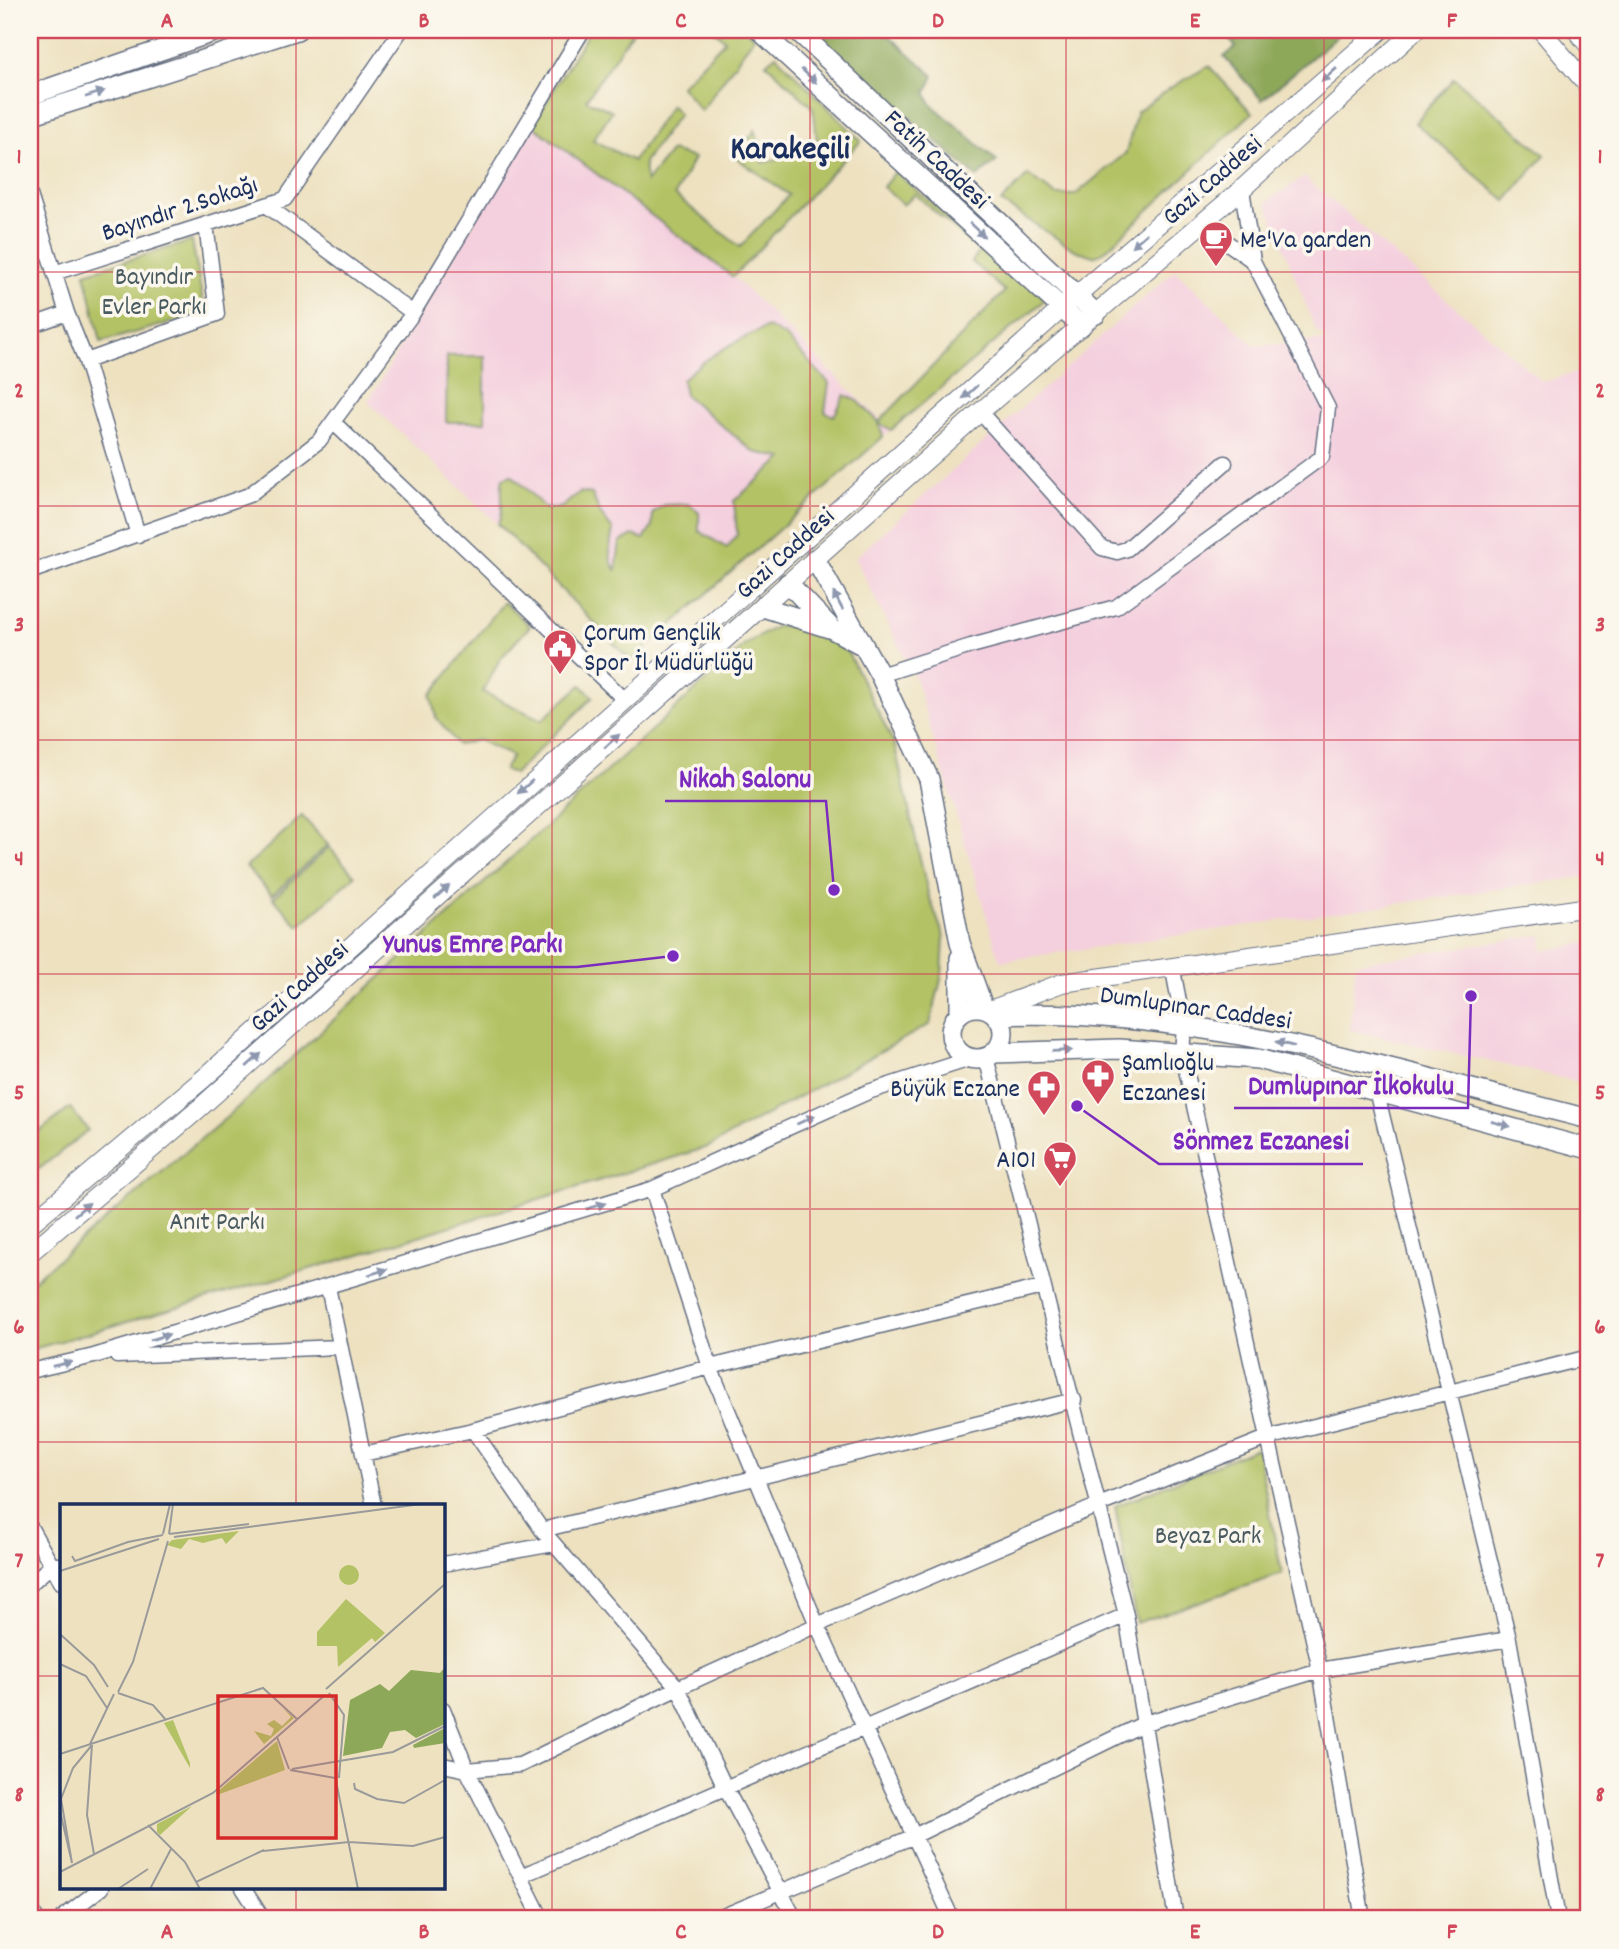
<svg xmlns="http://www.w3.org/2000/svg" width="1619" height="1949" font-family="Dekko,sans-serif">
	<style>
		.built { fill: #f4cfde }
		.green { fill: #b3c265; stroke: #677862; stroke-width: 2 }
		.forest { fill: #8ea85a; stroke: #546c5c; stroke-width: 2 }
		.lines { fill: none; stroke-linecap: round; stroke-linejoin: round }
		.minor-casing { stroke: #646d80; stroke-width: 17 }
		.tertiary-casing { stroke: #646d80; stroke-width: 20 }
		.secondary-casing { stroke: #646d80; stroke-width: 22 }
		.minor { stroke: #fff; stroke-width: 14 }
		.tertiary { stroke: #fff; stroke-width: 18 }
		.secondary { stroke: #fff; stroke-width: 19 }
		.oneway { fill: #8d97ae }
		.grid { fill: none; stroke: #d1495b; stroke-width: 2; stroke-opacity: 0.55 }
		.labels { text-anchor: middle; stroke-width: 7; stroke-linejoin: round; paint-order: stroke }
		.street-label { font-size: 26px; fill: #1b2f5e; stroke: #fbf7ec }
		.poi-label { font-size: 26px; fill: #1b2f5e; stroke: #fbf7ec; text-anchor: start }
		.park-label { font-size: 26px; fill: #495b60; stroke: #fbf7ec }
		.district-label { font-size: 33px; font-weight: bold; fill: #1b2f5e; stroke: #fbf7ec }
		.inset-road { fill: none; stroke: #999a99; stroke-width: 2 }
		.view { fill: #d62828; fill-opacity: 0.15; stroke: #d62828; stroke-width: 3.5 }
		.inset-edge { fill: none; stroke: #1b2f5e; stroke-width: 3.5 }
		.leader { fill: none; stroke: #7b2cbf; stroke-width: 2.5 }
		.callout-dot { fill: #7b2cbf; stroke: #fbf7ec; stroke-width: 2.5 }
		.callout-label { font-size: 28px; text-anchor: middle; font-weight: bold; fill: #7b2cbf; stroke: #fbf7ec; stroke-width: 7; stroke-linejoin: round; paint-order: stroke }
		.neatline { fill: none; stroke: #d1495b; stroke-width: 2.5 }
		.grid-label { font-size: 23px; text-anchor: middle; font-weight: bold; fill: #d1495b }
	</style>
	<rect width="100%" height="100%" fill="#fbf7ec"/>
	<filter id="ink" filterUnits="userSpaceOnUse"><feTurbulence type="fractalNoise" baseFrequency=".0143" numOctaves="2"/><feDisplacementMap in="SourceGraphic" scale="14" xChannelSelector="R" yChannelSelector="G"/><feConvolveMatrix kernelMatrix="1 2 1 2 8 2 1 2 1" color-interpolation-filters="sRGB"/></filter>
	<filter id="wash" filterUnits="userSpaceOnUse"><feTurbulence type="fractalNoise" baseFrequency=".00686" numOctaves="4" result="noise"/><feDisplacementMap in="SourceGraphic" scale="28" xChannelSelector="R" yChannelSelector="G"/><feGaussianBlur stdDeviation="1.57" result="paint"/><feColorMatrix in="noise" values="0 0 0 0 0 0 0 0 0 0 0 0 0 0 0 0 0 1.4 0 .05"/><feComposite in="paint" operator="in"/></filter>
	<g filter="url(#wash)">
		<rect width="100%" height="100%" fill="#ede1c0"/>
		<!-- built -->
		<path class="built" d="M 532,125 L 721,265 L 891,430 L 631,661 L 498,524 L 368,402 Z
			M 1304,177 L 1543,382 L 1589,369 L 1589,876 L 1000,961 L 916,680 L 855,558 L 1175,270 L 1255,346 L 1327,340 L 1316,331 L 1266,202 Z
			M 1542,935 L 1543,951 L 1589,942 L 1589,1084 L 1350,1030 L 1356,963 Z"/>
		<!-- green -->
		<path class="green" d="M 590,30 L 633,30 L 586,100 L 612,111 L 593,140 L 633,161 L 671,105 L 679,114 L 644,162 L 646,182 L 671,151 L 694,158 L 675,195 L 740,247 L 789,195 L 736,158 L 755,130 L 763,163 L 818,147 L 813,108 L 766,63 L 776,55 L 861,141 L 733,277 L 532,125 Z
			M 713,30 L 746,30 L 754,37 L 701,111 L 681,86 L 725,40 Z
			M 1209,66 L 1252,113 L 1104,252 L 1093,256 L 1075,250 L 1001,202 L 1028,175 L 1056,195 L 1075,195 L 1126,153 L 1137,112 L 1170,88 Z
			M 1454,78 L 1545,155 L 1506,201 L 1415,123 Z
			M 895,172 L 1046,299 L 891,430 L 879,423 L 883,437 L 631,661 L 498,524 C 506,510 499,494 503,478 L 512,475 L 546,509 L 562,507 L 580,492 L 592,494 L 600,513 L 613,530 C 610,544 607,558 616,570 L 620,542 L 633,535 L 644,539 L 652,527 L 653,513 L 664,505 L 690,504 L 699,513 L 699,531 L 727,548 L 737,535 L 734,501 L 783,458 L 754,452 L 685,395 L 682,380 C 708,355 736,341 768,327 L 786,337 L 829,383 L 825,412 L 834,416 L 845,395 L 858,401 L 879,422 L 1005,291 L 972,262 L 980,251 L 915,194 L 903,205 L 883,187 Z
			M 192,241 L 205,313 L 101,342 L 85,273 Z
			M 447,356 L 485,356 L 485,422 L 446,422 Z
			M 504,602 L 530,626 L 500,659 L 483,692 L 542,720 L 581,685 L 593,697 L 514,774 L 504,770 L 512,756 L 478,740 L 458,745 L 436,717 L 431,695 Z
			M 777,626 L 812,626 L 848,653 L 894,743 L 928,893 L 944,937 L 942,975 L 930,1024 L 708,1147 L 344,1259 L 30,1350 L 30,1283 L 227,1117 L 745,645 Z
			M 302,816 L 328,845 L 272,895 L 246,867 Z
			M 329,847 L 355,876 L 299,926 L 273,898 Z
			M 70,1108 L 88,1130 L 39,1169 L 30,1156 L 30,1139 Z
			M 1257,1448 L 1282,1574 L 1136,1623 L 1115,1506 Z"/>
		<!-- forest -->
		<path class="forest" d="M 810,30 L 883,30 L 934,76 L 926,93 L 931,104 L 997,161 L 977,177 Z
			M 1237,30 L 1344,30 L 1262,100 L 1224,57 L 1236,47 L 1229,39 Z"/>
	</g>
	<g filter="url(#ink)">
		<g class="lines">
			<!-- minor casing -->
			<g class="minor-casing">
				<path id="minor" d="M 30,195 L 67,313 L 86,361 L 138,535
					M 266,205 L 413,313
					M 1201,224 L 1253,261
					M 54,273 L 285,199 L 401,30
					M 30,326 L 67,313
					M 86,361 L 217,314 L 206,224
					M 980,412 L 1102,548 L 1117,552 L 1127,549 L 1225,463
					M 334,423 L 624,699
					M 30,572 L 249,495 L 319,441 L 413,313 L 583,30
					M 880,675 L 971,646 L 1116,607 L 1322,457 L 1328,408 L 1253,261 L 1242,189
					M 1173,970 L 1184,1028 L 1182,1052 L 1320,1670 L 1363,1919
					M 986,1057 L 1126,1615 L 1176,1919
					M 1376,1090 L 1509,1639 L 1558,1919
					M 652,1189 L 710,1367 L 817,1625 L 952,1919
					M 328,1287 L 374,1506
					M 117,1356 L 340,1347
					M 30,1371 L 94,1356 L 652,1189 L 868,1092 L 970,1059
					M 473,1430 L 542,1530 L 678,1688 L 726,1789 L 795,1919
					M 363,1454 L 473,1430 L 710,1367 L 1042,1287
					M 30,1527 L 61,1582
					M 542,1530 L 1074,1400
					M 443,1564 L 554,1544
					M 30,1584 L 52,1565 L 60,1565
					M 443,1709 L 467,1770 L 542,1919
					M 443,1765 L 467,1770 L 520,1765 L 678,1688 L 817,1625 L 1099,1505 L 1267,1438 L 1589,1357
					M 521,1876 L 1126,1615
					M 243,1888 L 263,1919
					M 30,1908 L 37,1919
					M 61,1919 L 101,1888
					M 716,1919 L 912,1837 L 1145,1723 L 1320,1670 L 1509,1639"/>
			</g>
			<!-- tertiary casing -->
			<g class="tertiary-casing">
				<path id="tertiary" d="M 1541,30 L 1589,87
					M 1576,30 L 1589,46
					M 990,1010 L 1062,983 L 1589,907
					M 30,1224 L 203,1079 L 1077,295 L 1381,30
					M 30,1253 L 194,1113 L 980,412 L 1242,189 L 1416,30"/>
			</g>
			<!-- secondary casing -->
			<g class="secondary-casing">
				<path id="secondary" d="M 759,30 L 1081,326
					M 797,30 L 1096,314
					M 30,95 L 219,30
					M 30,115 L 297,30
					M 815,559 L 880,675 L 929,779 L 960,943 L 983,1007
					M 788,583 L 832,629 L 860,644
					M 763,607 L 829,628
					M951 1033a26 26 0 1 1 52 0a26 26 0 1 1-52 0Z
					M 960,1012 L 960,958
					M 996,1015 C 1195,1006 1397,1072 1589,1119
					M 994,1053 L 1119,1049 L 1258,1059 L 1589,1149"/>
			</g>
			<!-- minor -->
			<use href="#minor" class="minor"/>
			<!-- tertiary -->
			<use href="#tertiary" class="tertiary"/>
			<!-- secondary -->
			<use href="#secondary" class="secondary"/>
		</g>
		<!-- one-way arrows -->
		<defs><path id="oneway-solid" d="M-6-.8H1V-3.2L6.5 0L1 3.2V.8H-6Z" transform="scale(1.75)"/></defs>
		<g class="oneway">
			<use href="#oneway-solid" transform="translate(1329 75) rotate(139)"/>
			<use href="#oneway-solid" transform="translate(809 76) rotate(43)"/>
			<use href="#oneway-solid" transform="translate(95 94) rotate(-18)"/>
			<use href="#oneway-solid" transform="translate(977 230) rotate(43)"/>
			<use href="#oneway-solid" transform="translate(1139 240) rotate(139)"/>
			<use href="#oneway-solid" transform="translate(970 392) rotate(138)"/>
			<use href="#oneway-solid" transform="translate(838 601) rotate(-118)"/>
			<use href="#oneway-solid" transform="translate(612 741) rotate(-42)"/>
			<use href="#oneway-solid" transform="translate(525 787) rotate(138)"/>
			<use href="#oneway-solid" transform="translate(442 892) rotate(-42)"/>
			<use href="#oneway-solid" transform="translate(1285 1044) rotate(-166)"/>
			<use href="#oneway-solid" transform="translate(1062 1051) rotate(-2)"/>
			<use href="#oneway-solid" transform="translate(254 1060) rotate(-42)"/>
			<use href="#oneway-solid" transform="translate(806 1120) rotate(-24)"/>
			<use href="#oneway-solid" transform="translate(1501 1124) rotate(15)"/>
			<use href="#oneway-solid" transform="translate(596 1206) rotate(-17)"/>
			<use href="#oneway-solid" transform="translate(82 1209) rotate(-40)"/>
			<use href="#oneway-solid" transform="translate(378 1272) rotate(-17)"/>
			<use href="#oneway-solid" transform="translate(160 1337) rotate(-17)"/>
			<use href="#oneway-solid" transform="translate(62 1364) rotate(-13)"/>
		</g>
	</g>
	<!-- grid -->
	<path class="grid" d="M 296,30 L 296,1506M 552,30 L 552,1919M 810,30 L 810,1919M 1066,30 L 1066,1919M 1324,30 L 1324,1919M 30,272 L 1589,272M 30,506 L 1589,506M 30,740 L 1589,740M 30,974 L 1589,974M 30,1209 L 1589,1209M 30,1442 L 1589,1442M 30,1676 L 61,1676M 443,1676 L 1589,1676M 296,1888 L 296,1919"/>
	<!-- icons -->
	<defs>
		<g id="cafe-pin" transform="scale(1.75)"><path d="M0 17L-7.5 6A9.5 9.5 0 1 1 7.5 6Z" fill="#d1495b" stroke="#fbf7ec"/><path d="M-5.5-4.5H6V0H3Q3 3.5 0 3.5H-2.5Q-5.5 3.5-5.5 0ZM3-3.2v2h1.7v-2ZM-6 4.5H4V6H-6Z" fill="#fff"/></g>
		<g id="civic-pin" transform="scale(1.75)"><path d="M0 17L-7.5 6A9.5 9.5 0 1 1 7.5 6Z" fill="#d1495b" stroke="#fbf7ec"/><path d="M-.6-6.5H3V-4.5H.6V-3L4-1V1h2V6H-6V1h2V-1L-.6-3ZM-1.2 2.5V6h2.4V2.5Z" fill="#fff"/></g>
		<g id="pharmacy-pin" transform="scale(1.75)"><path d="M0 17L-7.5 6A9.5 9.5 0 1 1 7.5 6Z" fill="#d1495b" stroke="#fbf7ec"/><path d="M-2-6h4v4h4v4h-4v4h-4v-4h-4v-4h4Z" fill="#fff"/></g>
		<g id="supermarket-pin" transform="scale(1.75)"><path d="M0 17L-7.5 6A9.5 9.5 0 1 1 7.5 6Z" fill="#d1495b" stroke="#fbf7ec"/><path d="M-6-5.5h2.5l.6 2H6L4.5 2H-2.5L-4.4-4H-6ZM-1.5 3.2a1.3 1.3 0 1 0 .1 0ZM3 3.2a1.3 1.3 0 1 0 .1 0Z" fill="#fff"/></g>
	</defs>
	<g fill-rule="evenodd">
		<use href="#cafe-pin" x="1216" y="238"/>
		<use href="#civic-pin" x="560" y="646"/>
		<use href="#pharmacy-pin" x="1098" y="1076"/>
		<use href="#pharmacy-pin" x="1044" y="1087"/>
		<use href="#supermarket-pin" x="1060" y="1158"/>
	</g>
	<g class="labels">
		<!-- street labels -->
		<g class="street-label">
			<text transform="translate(938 158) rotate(43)" y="9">Fatih Caddesi</text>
			<text transform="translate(1211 179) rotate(-41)" y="9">Gazi Caddesi</text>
			<text transform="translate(179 207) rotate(-18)" y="9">Bayındır 2.Sokağı</text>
			<text transform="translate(784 552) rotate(-42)" y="9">Gazi Caddesi</text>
			<text transform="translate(298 985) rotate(-42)" y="9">Gazi Caddesi</text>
			<text transform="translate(1196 1006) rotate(8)" y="9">Dumlupınar Caddesi</text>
		</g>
		<!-- poi labels -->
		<g class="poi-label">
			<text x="1240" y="247">Me'Va garden</text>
			<text x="584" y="640">Çorum Gençlik<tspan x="584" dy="30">Spor İl Müdürlüğü</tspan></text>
			<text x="1122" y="1070">Şamlıoğlu<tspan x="1122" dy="30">Eczanesi</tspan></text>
			<text x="1020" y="1096" text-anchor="end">Büyük Eczane</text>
			<text x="1036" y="1167" text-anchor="end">A101</text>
		</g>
		<!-- park labels -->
		<g class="park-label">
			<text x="154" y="284">Bayındır<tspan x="154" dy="30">Evler Parkı</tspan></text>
			<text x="217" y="1229">Anıt Parkı</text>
			<text x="1208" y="1543">Beyaz Park</text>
		</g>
		<!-- district labels -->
		<g class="district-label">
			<text x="790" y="158">Karakeçili</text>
		</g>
	</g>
	<!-- overview -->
	<g transform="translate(60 1504)">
		<rect width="385" height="385" fill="#ede1c0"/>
		<path d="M 179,27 L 166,40 L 162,34 L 143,39 L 129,35 L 121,45 L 107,41 L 112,36 ZM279 71a10 10 0 1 1 20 0a10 10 0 1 1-20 0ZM 286,95 L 325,129 L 315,138 L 312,134 L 278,163 L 277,142 L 257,142 L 257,128 ZM 223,204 L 234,214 L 204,240 L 194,227 L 211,232 L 214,225 L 207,220 L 214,216 L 222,222 L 231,213 ZM 113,216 L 130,259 L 130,264 L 104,219 ZM 217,237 L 225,266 L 157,291 L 156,289 ZM 132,302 L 100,331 L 97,328 L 97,320 Z" fill="#b3c265"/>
		<path d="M 385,163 L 385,220 L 356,234 L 345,226 L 330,228 L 322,244 L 283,252 L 290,196 L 320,180 L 329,187 L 351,166 L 380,169 ZM 385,224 L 385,239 L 354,244 L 353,241 Z" fill="#8ea85a"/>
		<path class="inset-road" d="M 103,30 L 110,0M 109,30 L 113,0M 109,30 L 189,20M 114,33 L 361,0M 12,52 L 15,57 L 68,38 L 103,31M 0,67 L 99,35M 0,130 L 34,161 L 48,183M 0,160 L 26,172 L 47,204M 266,185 L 385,80M 58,188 L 73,158 L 108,37M 58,189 L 93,201 L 106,216M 269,189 L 284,211 L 279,274M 217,233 L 229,265M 30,240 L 54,190M 32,241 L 27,311 L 34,350M 0,250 L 203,184 L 237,215M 232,265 L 333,248 L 385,222M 230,266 L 275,274M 276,277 L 298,385M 294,279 L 295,285 L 317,295 L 344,299 L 385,276M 0,307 L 12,359 L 1,295 L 13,264 L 32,241M 88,321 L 125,358 L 140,385M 203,347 L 289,338 L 353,342 L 385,333M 0,368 L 153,289 L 265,191M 136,378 L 204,346M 58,385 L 88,365M 90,385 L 111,345"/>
		<path class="view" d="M 158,192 L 276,192 L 276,334 L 158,334 Z"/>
		<rect width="385" height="385" class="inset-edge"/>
	</g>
	<!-- callouts -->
	<path class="leader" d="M834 890L826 801H665M673 956L577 967H369M1471 996L1468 1108H1234M1077 1106L1159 1164H1363"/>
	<g class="callout-dot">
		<circle cx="834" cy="890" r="7"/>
		<circle cx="673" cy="956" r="7"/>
		<circle cx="1471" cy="996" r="7"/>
		<circle cx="1077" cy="1106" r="7"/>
	</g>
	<g class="callout-label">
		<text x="745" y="787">Nikah Salonu</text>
		<text x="473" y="952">Yunus Emre Parkı</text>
		<text x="1351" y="1094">Dumlupınar İlkokulu</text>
		<text x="1261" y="1149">Sönmez Eczanesi</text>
	</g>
	<!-- margin -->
	<rect width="1619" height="1949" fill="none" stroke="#fbf7ec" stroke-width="77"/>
	<rect x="38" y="38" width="1542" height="1872" class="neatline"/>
	<g class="grid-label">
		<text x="167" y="27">A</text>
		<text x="424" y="27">B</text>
		<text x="681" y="27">C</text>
		<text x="938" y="27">D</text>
		<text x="1195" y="27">E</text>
		<text x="1452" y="27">F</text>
		<text x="19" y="163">1</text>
		<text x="1600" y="163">1</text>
		<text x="19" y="397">2</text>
		<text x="1600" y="397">2</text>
		<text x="19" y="631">3</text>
		<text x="1600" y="631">3</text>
		<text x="19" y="865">4</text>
		<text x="1600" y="865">4</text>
		<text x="19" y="1099">5</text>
		<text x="1600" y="1099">5</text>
		<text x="19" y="1333">6</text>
		<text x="1600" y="1333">6</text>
		<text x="19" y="1567">7</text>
		<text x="1600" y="1567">7</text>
		<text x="19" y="1801">8</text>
		<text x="1600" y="1801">8</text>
		<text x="167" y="1938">A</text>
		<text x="424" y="1938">B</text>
		<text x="681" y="1938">C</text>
		<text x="938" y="1938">D</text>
		<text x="1195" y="1938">E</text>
		<text x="1452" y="1938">F</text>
	</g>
</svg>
